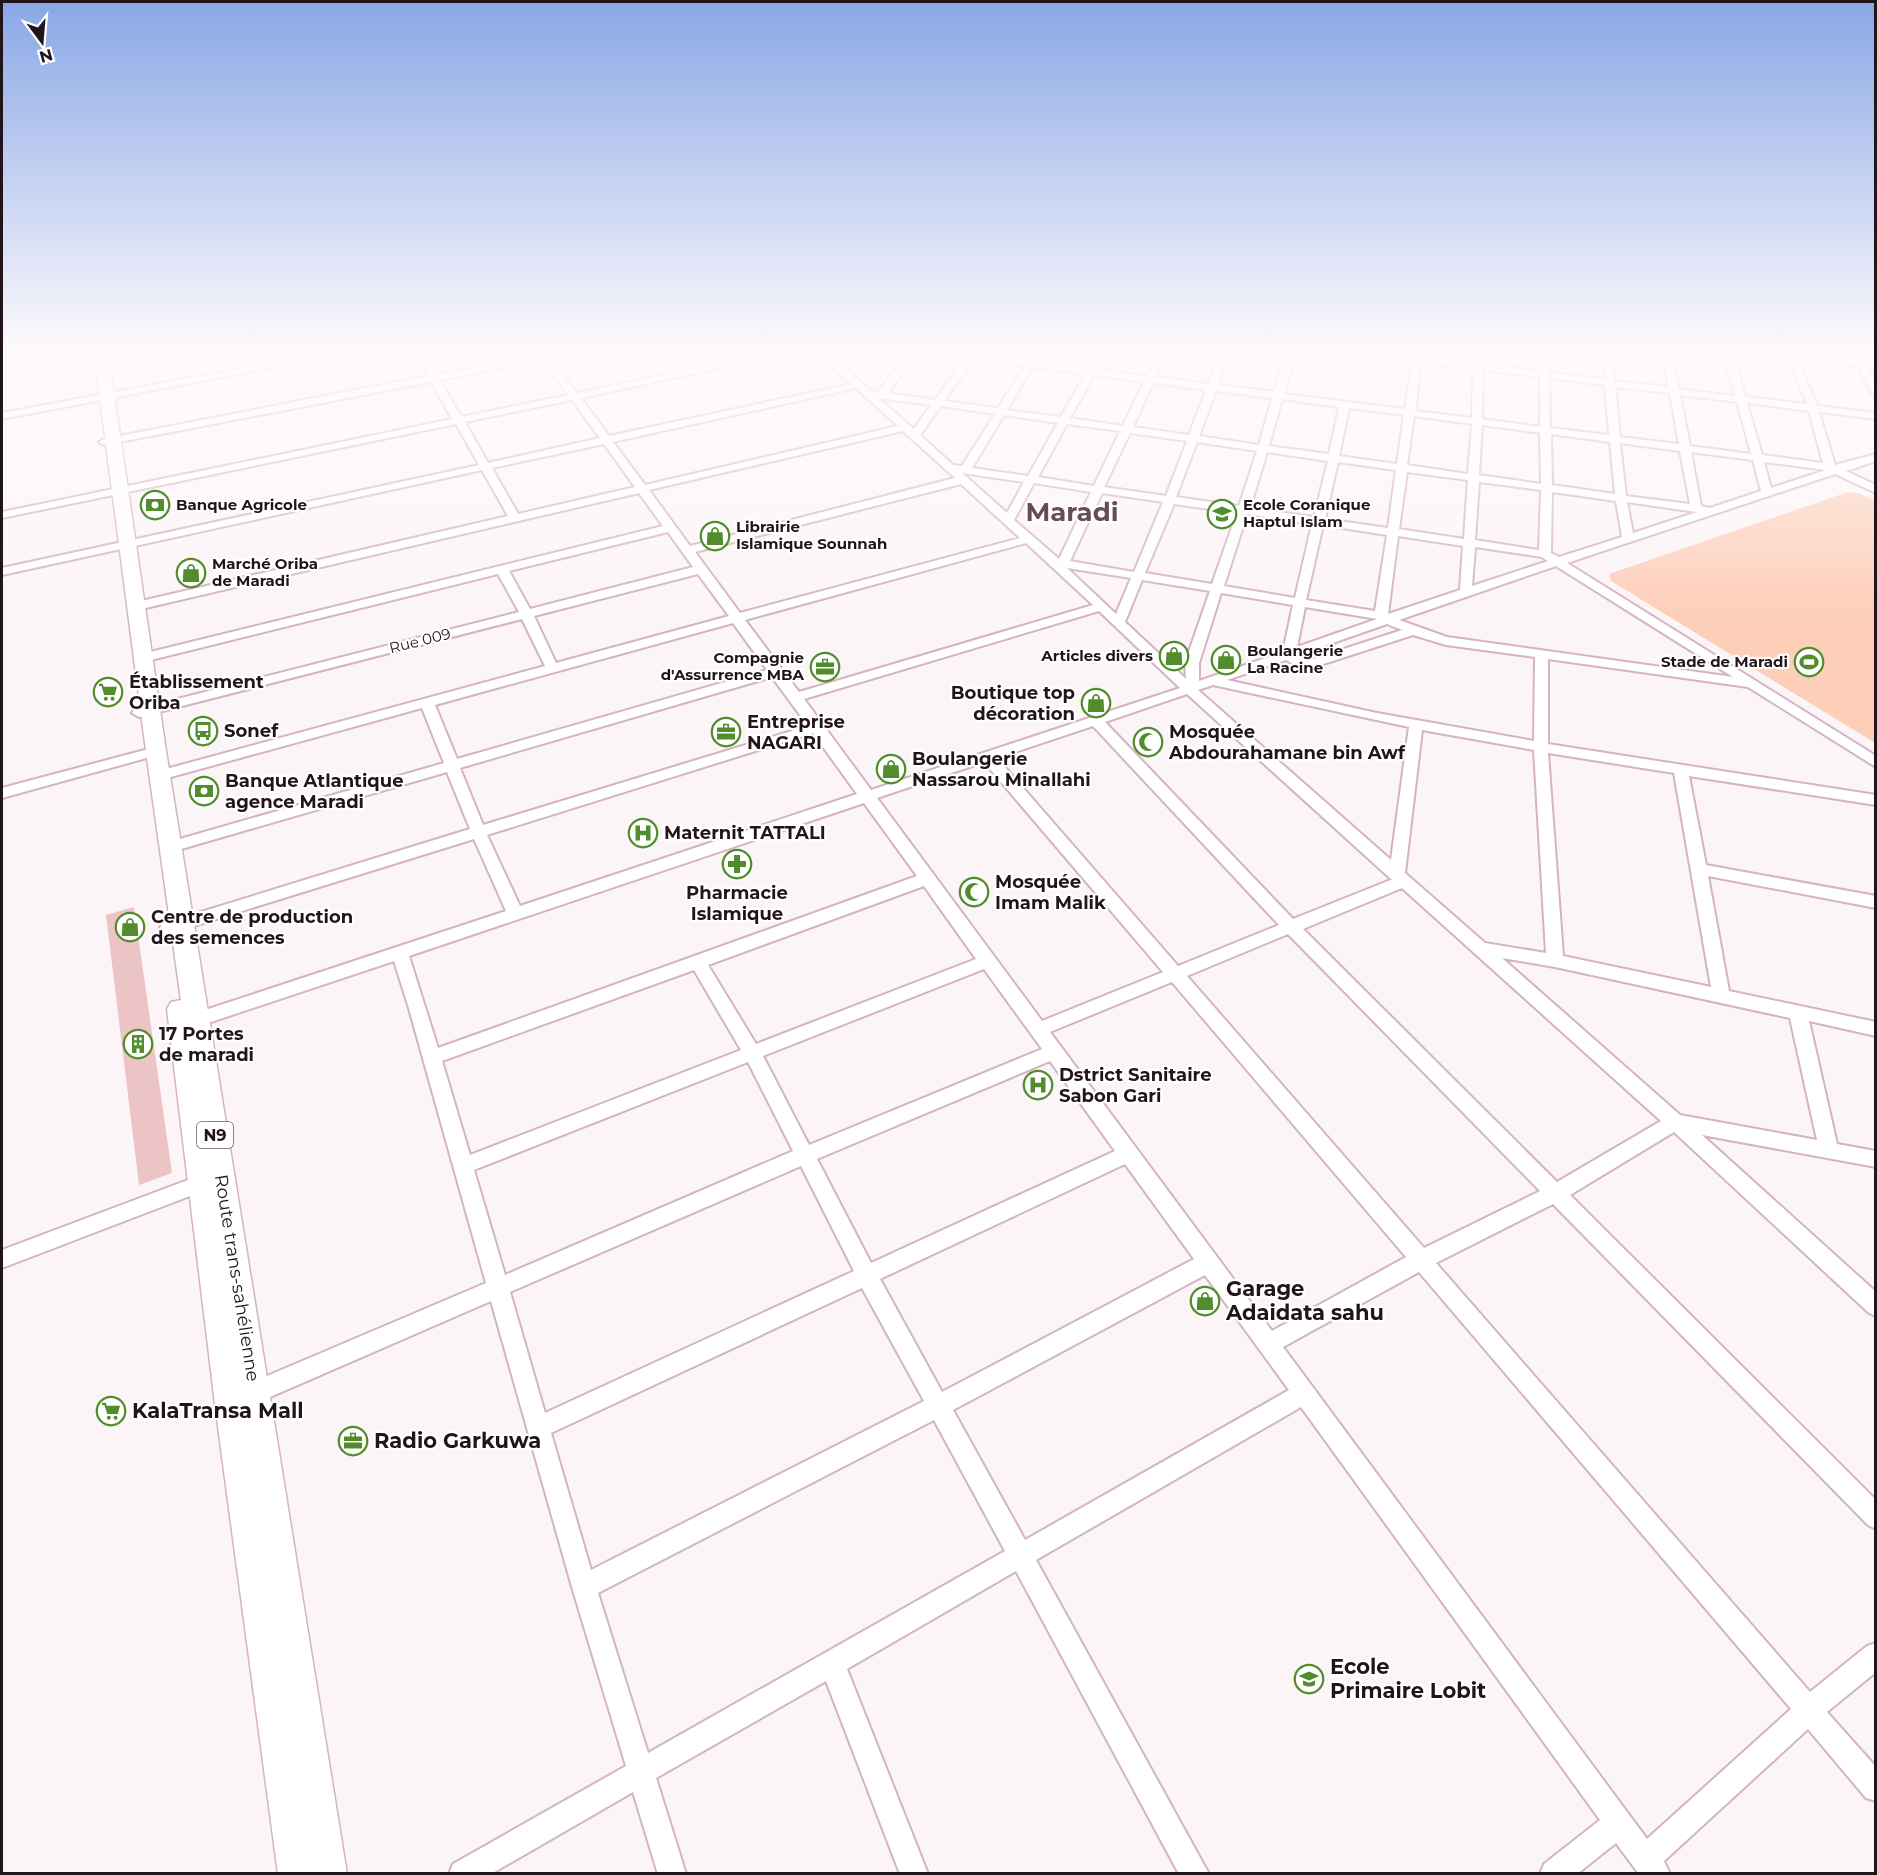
<svg xmlns="http://www.w3.org/2000/svg" width="1877" height="1875" font-family="Montserrat,sans-serif">
	<style>
		.built { fill: #fde3ef }
		.green { fill: #fdcfb9 }
		.building { fill: #ecc4c5 }
		.lines { fill: none; stroke-linecap: round; stroke-linejoin: round }
		.minor-casing { stroke: #d5b3c4; stroke-width: 4 }
		.highway-casing { stroke: #d5b3c4; stroke-width: 3 }
		.minor { fill: #fff; fill-rule: evenodd }
		.highway { fill: #fff; fill-rule: evenodd }
		.labels { text-anchor: middle; stroke-width: 4.5; stroke-linejoin: round; paint-order: stroke }
		.far-poi-label { font-size: 15px; font-weight: bold; fill: #21151b; stroke: #fff; text-anchor: start }
		.far-street-label { font-size: 15px; fill: #21151b; stroke: #fff }
		.shield { fill: #fff; stroke: #645b5f; stroke-width: 1.5 }
		.shield-label { font-size: 16px; font-weight: bold; fill: #21151b }
		.poi-label { font-size: 18px; font-weight: bold; fill: #21151b; stroke: #fff; text-anchor: start }
		.street-label { font-size: 18px; fill: #21151b; stroke: #fff }
		.near-poi-label { font-size: 21px; font-weight: bold; fill: #21151b; stroke: #fff; text-anchor: start }
		.far-town-label { font-size: 26px; font-weight: bold; fill: #684b5a; stroke: #fff }
	</style>
	<rect width="100%" height="100%" fill="#fcf5f8"/>
	<!-- built -->
	<path class="built" d="M 132,353 L 132,352 L 298,353 L 152,379 L 138,377 Z"/>
	<!-- green -->
	<path class="green" d="M 1848,492 L 1861,494 L 1875,501 L 1875,743 L 1611,581 L 1609,574 Z"/>
	<!-- building -->
	<path class="building" d="M 134,907 L 172,1173 L 139,1185 L 106,915 Z"/>
	<g class="lines">
		<!-- minor casing -->
		<g class="minor-casing">
			<path id="minor" d="M 330,352 L 352,352 L 2,419 L 2,413 Z
				M 415,352 L 424,352 L 437,375 L 539,355 L 538,352 L 574,352 L 551,358 L 577,393 L 772,352 L 792,352 L 581,398 L 609,436 L 851,384 L 818,352 L 828,352 L 837,361 L 845,352 L 855,352 L 843,366 L 871,391 L 878,392 L 909,352 L 918,352 L 888,393 L 935,400 L 966,358 L 933,352 L 979,352 L 978,354 L 1028,361 L 1033,352 L 1042,352 L 1037,362 L 1088,369 L 1097,352 L 1106,352 L 1097,370 L 1147,376 L 1158,352 L 1167,352 L 1156,377 L 1208,384 L 1220,352 L 1229,352 L 1218,385 L 1274,392 L 1286,352 L 1296,352 L 1284,394 L 1405,409 L 1412,361 L 1355,352 L 1413,356 L 1413,352 L 1423,352 L 1422,357 L 1473,363 L 1473,352 L 1483,352 L 1483,364 L 1540,371 L 1539,352 L 1549,352 L 1549,373 L 1605,379 L 1602,352 L 1612,352 L 1614,381 L 1669,387 L 1662,352 L 1672,352 L 1679,389 L 1735,396 L 1723,352 L 1733,352 L 1745,397 L 1807,404 L 1787,357 L 1768,352 L 1798,352 L 1855,360 L 1853,356 L 1858,353 L 1861,354 L 1865,361 L 1876,362 L 1876,368 L 1868,367 L 1876,382 L 1876,396 L 1871,393 L 1858,366 L 1797,358 L 1817,406 L 1876,413 L 1876,419 L 1819,412 L 1835,465 L 1876,454 L 1876,461 L 1846,471 L 1876,485 L 1876,493 L 1835,474 L 1567,563 L 1876,756 L 1876,767 L 1748,687 L 1548,659 L 1548,744 L 1876,795 L 1876,805 L 1689,776 L 1706,865 L 1876,896 L 1876,908 L 1708,876 L 1729,991 L 1876,1022 L 1876,1036 L 1809,1021 L 1837,1144 L 1876,1151 L 1876,1167 L 1702,1135 L 1876,1292 L 1876,1316 L 1869,1313 L 1674,1132 L 1570,1195 L 1876,1500 L 1876,1529 L 1868,1525 L 1553,1204 L 1436,1263 L 1810,1692 L 1867,1646 L 1876,1643 L 1876,1672 L 1827,1712 L 1876,1767 L 1876,1801 L 1866,1798 L 1808,1729 L 1664,1861 L 1670,1874 L 1639,1874 L 1616,1843 L 1577,1874 L 1540,1874 L 1544,1864 L 1600,1820 L 1301,1407 L 1036,1560 L 1209,1874 L 1179,1874 L 1016,1571 L 847,1669 L 928,1874 L 900,1874 L 826,1681 L 656,1778 L 686,1874 L 658,1874 L 633,1792 L 491,1874 L 449,1874 L 453,1864 L 626,1766 L 572,1587 L 491,1301 L 247,1407 L 239,1404 L 236,1396 L 239,1388 L 486,1283 L 408,1005 L 394,961 L 187,1030 L 181,1028 L 178,1023 L 181,1018 L 506,911 L 474,839 L 168,934 L 162,932 L 160,928 L 162,924 L 470,829 L 447,772 L 171,852 L 163,847 L 166,843 L 444,763 L 422,708 L 160,780 L 153,775 L 155,772 L 545,666 L 522,619 L 139,717 L 132,713 L 134,710 L 519,612 L 498,574 L 143,662 L 136,658 L 138,655 L 663,526 L 639,493 L 137,610 L 131,606 L 137,602 L 508,516 L 482,470 L 2,575 L 2,568 L 479,465 L 456,424 L 2,518 L 2,512 L 452,419 L 431,382 L 104,445 L 99,442 L 104,439 L 428,376 ZM 543,360 L 568,395 L 461,417 L 440,380 ZM 974,360 L 1025,366 L 998,408 L 944,401 ZM 1421,363 L 1473,369 L 1472,418 L 1415,411 ZM 1033,367 L 1085,374 L 1061,417 L 1007,410 ZM 1483,370 L 1540,377 L 1540,427 L 1482,419 ZM 1094,375 L 1144,382 L 1123,426 L 1070,418 ZM 1549,378 L 1605,385 L 1609,435 L 1550,428 ZM 1153,383 L 1206,390 L 1189,435 L 1133,427 ZM 1615,387 L 1670,393 L 1679,444 L 1620,437 ZM 856,388 L 898,426 L 645,485 L 613,442 ZM 1216,391 L 1272,398 L 1259,445 L 1199,436 ZM 1680,395 L 1737,402 L 1751,454 L 1690,446 ZM 878,398 L 931,405 L 914,429 ZM 1282,399 L 1339,407 L 1329,454 L 1269,446 ZM 572,400 L 600,438 L 488,463 L 465,422 ZM 1747,403 L 1809,411 L 1823,463 L 1762,455 ZM 941,406 L 995,414 L 962,466 L 953,465 L 920,435 ZM 1349,408 L 1404,415 L 1397,464 L 1339,456 ZM 1004,415 L 1058,423 L 1028,476 L 972,468 ZM 1414,416 L 1472,424 L 1468,474 L 1407,465 ZM 1067,424 L 1120,431 L 1094,486 L 1038,477 ZM 1482,425 L 1540,433 L 1541,484 L 1479,475 ZM 903,431 L 955,478 L 690,546 L 649,490 ZM 1130,433 L 1187,441 L 1166,496 L 1104,487 ZM 1551,434 L 1610,442 L 1615,494 L 1552,485 ZM 1197,442 L 1257,451 L 1239,506 L 1176,497 ZM 1620,443 L 1680,451 L 1690,504 L 1626,496 ZM 604,444 L 635,487 L 518,514 L 492,468 ZM 1267,452 L 1328,461 L 1314,517 L 1250,508 ZM 1691,452 L 1753,460 L 1761,491 L 1710,508 L 1701,506 ZM 1338,462 L 1396,470 L 1388,528 L 1325,519 ZM 1764,462 L 1826,470 L 1771,488 ZM 1407,472 L 1468,480 L 1464,539 L 1399,529 ZM 962,473 L 1024,482 L 1007,513 ZM 1479,482 L 1541,490 L 1539,550 L 1475,540 ZM 1034,483 L 1091,492 L 1059,559 L 1014,520 ZM 961,484 L 1020,538 L 740,613 L 695,552 ZM 1552,492 L 1616,501 L 1622,537 L 1559,557 L 1551,553 ZM 1102,493 L 1163,502 L 1134,572 L 1070,561 ZM 1627,502 L 1696,512 L 1697,512 L 1633,533 ZM 1174,504 L 1237,513 L 1212,584 L 1145,573 ZM 1247,514 L 1312,524 L 1295,598 L 1224,586 ZM 1323,525 L 1387,535 L 1375,611 L 1306,600 ZM 668,532 L 693,567 L 530,609 L 509,571 ZM 1398,536 L 1463,546 L 1460,590 L 1388,614 ZM 1026,543 L 1093,605 L 799,692 L 745,620 ZM 1475,547 L 1542,557 L 1548,561 L 1472,586 ZM 1556,566 L 1733,677 L 1447,637 L 1399,620 ZM 1067,568 L 1131,578 L 1116,614 ZM 698,574 L 729,616 L 556,663 L 534,616 ZM 1142,580 L 1210,591 L 1185,663 L 1186,679 L 1125,622 ZM 1221,593 L 1293,605 L 1283,652 L 1199,681 L 1199,663 ZM 1305,607 L 1377,619 L 1297,647 ZM 1099,611 L 1180,688 L 871,790 L 804,699 ZM 733,623 L 767,670 L 457,759 L 435,705 ZM 1387,624 L 1402,630 L 1310,660 L 1298,655 ZM 1413,635 L 1446,645 L 1535,657 L 1534,741 L 1377,713 L 1227,680 L 1286,660 L 1295,665 L 1311,668 ZM 772,677 L 808,726 L 483,825 L 460,768 ZM 1213,685 L 1409,727 L 1391,860 L 1198,690 ZM 1187,694 L 1391,879 L 1393,879 L 1293,919 L 1105,722 ZM 1093,726 L 1279,925 L 1178,966 L 997,758 ZM 1422,730 L 1534,750 L 1546,953 L 1485,943 L 1405,873 ZM 813,733 L 857,794 L 520,906 L 487,835 ZM 1548,753 L 1674,773 L 1711,987 L 1563,956 ZM 984,762 L 1163,972 L 1042,1021 L 877,798 ZM 864,803 L 917,876 L 438,1048 L 409,956 ZM 924,886 L 976,959 L 756,1044 L 708,965 ZM 1402,888 L 1661,1121 L 1557,1182 L 1303,929 ZM 1288,934 L 1540,1191 L 1424,1248 L 1187,976 ZM 1502,958 L 1555,967 L 1790,1018 L 1817,1140 L 1680,1115 ZM 984,969 L 1042,1049 L 809,1145 L 763,1056 ZM 694,970 L 741,1050 L 470,1155 L 442,1061 ZM 1172,982 L 1406,1257 L 1272,1331 L 1050,1032 ZM 1050,1061 L 1115,1151 L 871,1263 L 817,1159 ZM 748,1062 L 793,1151 L 505,1275 L 474,1170 ZM 1125,1164 L 1194,1259 L 942,1392 L 880,1279 ZM 801,1166 L 854,1271 L 545,1413 L 510,1292 ZM 1419,1272 L 1791,1709 L 1647,1839 L 1283,1347 ZM 1205,1275 L 1289,1390 L 1025,1540 L 953,1410 ZM 862,1288 L 924,1401 L 591,1570 L 551,1433 ZM 934,1420 L 1005,1551 L 648,1753 L 598,1593 Z
				M 156,747 L 163,751 L 161,754 L 2,798 L 2,788 Z
				M 209,1172 L 216,1174 L 219,1180 L 216,1186 L 2,1268 L 2,1250 Z"/>
		</g>
		<!-- highway casing -->
		<g class="highway-casing">
			<path id="highway" d="M 94,352 L 108,352 L 166,751 L 347,1874 L 278,1874 L 215,1404 L 167,1009 L 171,1002 L 181,1000 L 146,751 Z"/>
		</g>
		<!-- minor -->
		<use href="#minor" class="minor"/>
		<!-- highway -->
		<use href="#highway" class="highway"/>
	</g>
	<!-- sky -->
	<linearGradient id="sky" x2="0" y2="1"><stop stop-color="#89a7e6"/><stop offset="0.57" stop-color="#fefafc"/><stop offset="1" stop-color="#fefafc" stop-opacity="0"/></linearGradient>
	<rect width="1877" height="615" fill="url(#sky)"/>
	<!-- icons -->
	<defs>
		<g id="bank-ring" transform="scale(1.5)"><circle r="9.5" fill="#fff" stroke="#518d2c" stroke-width="1.5"/><path d="M-6-4H6V4H-6ZM0-2.3a2.3 2.3 0 1 0 0 4.6a2.3 2.3 0 1 0 0-4.6Z" fill="#518d2c"/></g>
		<g id="school-ring" transform="scale(1.5)"><circle r="9.5" fill="#fff" stroke="#518d2c" stroke-width="1.5"/><path d="M0-5L7-2L0 1L-7-2ZM-4 1L0 2.5L4 1V4Q0 6-4 4Z" fill="#518d2c"/></g>
		<g id="shop-ring" transform="scale(1.5)"><circle r="9.5" fill="#fff" stroke="#518d2c" stroke-width="1.5"/><path d="M-5-2.5h2.3a2.7 3.5 0 0 1 5.4 0H5L5.5 6h-11ZM-1.5-2.5h3a1.5 2.3 0 0 0-3 0Z" fill="#518d2c"/></g>
		<g id="stadium-ring" transform="scale(1.5)"><circle r="9.5" fill="#fff" stroke="#518d2c" stroke-width="1.5"/><path d="M0-5a6.5 5 0 1 0 0 10a6.5 5 0 1 0 0-10ZM-3.5-1.8h7v3.6h-7Z" fill="#518d2c"/></g>
		<g id="office-ring" transform="scale(1.5)"><circle r="9.5" fill="#fff" stroke="#518d2c" stroke-width="1.5"/><path d="M-6-3h4V-5.5h4V-3h4V5H-6ZM-1-4.5V-3h2v-1.5ZM-6 0V1H6V0Z" fill="#518d2c"/></g>
		<g id="supermarket-ring" transform="scale(1.5)"><circle r="9.5" fill="#fff" stroke="#518d2c" stroke-width="1.5"/><path d="M-6-5.5h2.5l.6 2H6L4.5 2H-2.5L-4.4-4H-6ZM-1.5 3.2a1.3 1.3 0 1 0 .1 0ZM3 3.2a1.3 1.3 0 1 0 .1 0Z" fill="#518d2c"/></g>
		<g id="bus-ring" transform="scale(1.5)"><circle r="9.5" fill="#fff" stroke="#518d2c" stroke-width="1.5"/><path d="M-5-6H5V4H4V6H2V4H-2V6H-4V4H-5ZM-3.5-4V0h7V-4ZM-3.5 1.2v1.5H-2V1.2ZM2 1.2v1.5H3.5V1.2Z" fill="#518d2c"/></g>
		<g id="mosque-ring" transform="scale(1.5)"><circle r="9.5" fill="#fff" stroke="#518d2c" stroke-width="1.5"/><path d="M3.5-4.9A6 6 0 1 0 3.5 4.9A5 5 0 1 1 3.5-4.9Z" fill="#518d2c"/></g>
		<g id="hospital-ring" transform="scale(1.5)"><circle r="9.5" fill="#fff" stroke="#518d2c" stroke-width="1.5"/><path d="M-5-5h3v3.5h4V-5h3V5h-3V1.5h-4V5h-3Z" fill="#518d2c"/></g>
		<g id="pharmacy-ring" transform="scale(1.5)"><circle r="9.5" fill="#fff" stroke="#518d2c" stroke-width="1.5"/><path d="M-2-6h4v4h4v4h-4v4h-4v-4h-4v-4h4Z" fill="#518d2c"/></g>
		<g id="building-ring" transform="scale(1.5)"><circle r="9.5" fill="#fff" stroke="#518d2c" stroke-width="1.5"/><path d="M-4-6H4V6H1V3H-1V6H-4ZM-2.5-4.3h1.7v1.8h-1.7ZM.8-4.3h1.7v1.8H.8ZM-2.5-1h1.7V.8h-1.7ZM.8-1h1.7V.8H.8Z" fill="#518d2c"/></g>
	</defs>
	<g fill-rule="evenodd">
		<use href="#bank-ring" x="155" y="505"/>
		<use href="#school-ring" x="1222" y="514"/>
		<use href="#shop-ring" x="715" y="536"/>
		<use href="#shop-ring" x="191" y="573"/>
		<use href="#shop-ring" x="1174" y="656"/>
		<use href="#shop-ring" x="1226" y="660"/>
		<use href="#stadium-ring" x="1809" y="662"/>
		<use href="#office-ring" x="825" y="667"/>
		<use href="#supermarket-ring" x="108" y="692"/>
		<use href="#shop-ring" x="1096" y="703"/>
		<use href="#bus-ring" x="203" y="731"/>
		<use href="#office-ring" x="726" y="732"/>
		<use href="#mosque-ring" x="1148" y="742"/>
		<use href="#shop-ring" x="891" y="769"/>
		<use href="#bank-ring" x="204" y="791"/>
		<use href="#hospital-ring" x="643" y="833"/>
		<use href="#pharmacy-ring" x="737" y="864"/>
		<use href="#mosque-ring" x="974" y="892"/>
		<use href="#shop-ring" x="130" y="927"/>
		<use href="#building-ring" x="138" y="1044"/>
		<use href="#hospital-ring" x="1038" y="1085"/>
		<use href="#shop-ring" x="1205" y="1301"/>
		<use href="#supermarket-ring" x="111" y="1411"/>
		<use href="#office-ring" x="353" y="1441"/>
		<use href="#school-ring" x="1309" y="1679"/>
	</g>
	<g class="labels">
		<!-- far-poi labels -->
		<g class="far-poi-label">
			<text x="176" y="510">Banque Agricole</text>
			<text x="1243" y="510">Ecole Coranique<tspan x="1243" dy="17">Haptul Islam</tspan></text>
			<text x="736" y="532">Librairie<tspan x="736" dy="17">Islamique Sounnah</tspan></text>
			<text x="212" y="569">Marché Oriba<tspan x="212" dy="17">de Maradi</tspan></text>
			<text x="1247" y="656">Boulangerie<tspan x="1247" dy="17">La Racine</tspan></text>
			<text x="1153" y="661" text-anchor="end">Articles divers</text>
			<text x="804" y="663" text-anchor="end">Compagnie<tspan x="804" dy="17">d'Assurrence MBA</tspan></text>
			<text x="1788" y="667" text-anchor="end">Stade de Maradi</text>
		</g>
		<!-- far-street labels -->
		<g class="far-street-label">
			<text transform="translate(420 641) rotate(-14)" y="5">Rue 009</text>
		</g>
		<!-- shield labels -->
		<rect class="shield" x="197" y="1122" width="36" height="26" rx="4.5"/>
		<g class="shield-label">
			<text x="215" y="1141">N9</text>
		</g>
		<!-- poi labels -->
		<g class="poi-label">
			<text x="129" y="688">Établissement<tspan x="129" dy="21">Oriba</tspan></text>
			<text x="1075" y="699" text-anchor="end">Boutique top<tspan x="1075" dy="21">décoration</tspan></text>
			<text x="747" y="728">Entreprise<tspan x="747" dy="21">NAGARI</tspan></text>
			<text x="224" y="737">Sonef</text>
			<text x="1169" y="738">Mosquée<tspan x="1169" dy="21">Abdourahamane bin Awf</tspan></text>
			<text x="912" y="765">Boulangerie<tspan x="912" dy="21">Nassarou Minallahi</tspan></text>
			<text x="225" y="787">Banque Atlantique<tspan x="225" dy="21">agence Maradi</tspan></text>
			<text x="664" y="839">Maternit TATTALI</text>
			<text x="995" y="888">Mosquée<tspan x="995" dy="21">Imam Malik</tspan></text>
			<text x="737" y="899" text-anchor="middle">Pharmacie<tspan x="737" dy="21">Islamique</tspan></text>
			<text x="151" y="923">Centre de production<tspan x="151" dy="21">des semences</tspan></text>
			<text x="159" y="1040">17 Portes<tspan x="159" dy="21">de maradi</tspan></text>
			<text x="1059" y="1081">Dstrict Sanitaire<tspan x="1059" dy="21">Sabon Gari</tspan></text>
		</g>
		<!-- street labels -->
		<g class="street-label">
			<text transform="translate(237 1278) rotate(81)" y="6">Route trans-sahélienne</text>
		</g>
		<!-- near-poi labels -->
		<g class="near-poi-label">
			<text x="1226" y="1296">Garage<tspan x="1226" dy="24">Adaidata sahu</tspan></text>
			<text x="132" y="1418">KalaTransa Mall</text>
			<text x="374" y="1448">Radio Garkuwa</text>
			<text x="1330" y="1674">Ecole<tspan x="1330" dy="24">Primaire Lobit</tspan></text>
		</g>
		<!-- far-town labels -->
		<g class="far-town-label">
			<text x="1072" y="521">Maradi</text>
		</g>
	</g>
	<!-- border -->
	<rect width="1877" height="1875" fill="none" stroke="#21151b" stroke-width="6"/>
	<!-- north arrow -->
	<g transform="translate(42 42) rotate(164)" stroke="#ffffff" stroke-width="4.5" paint-order="stroke">
	<path d="M0-4.5L10 22L0 15L-10 22Z" fill="#21151b"/>
	<text y="-9" font-size="16" font-weight="bold" text-anchor="middle" fill="#21151b">N</text>
	</g>
</svg>
